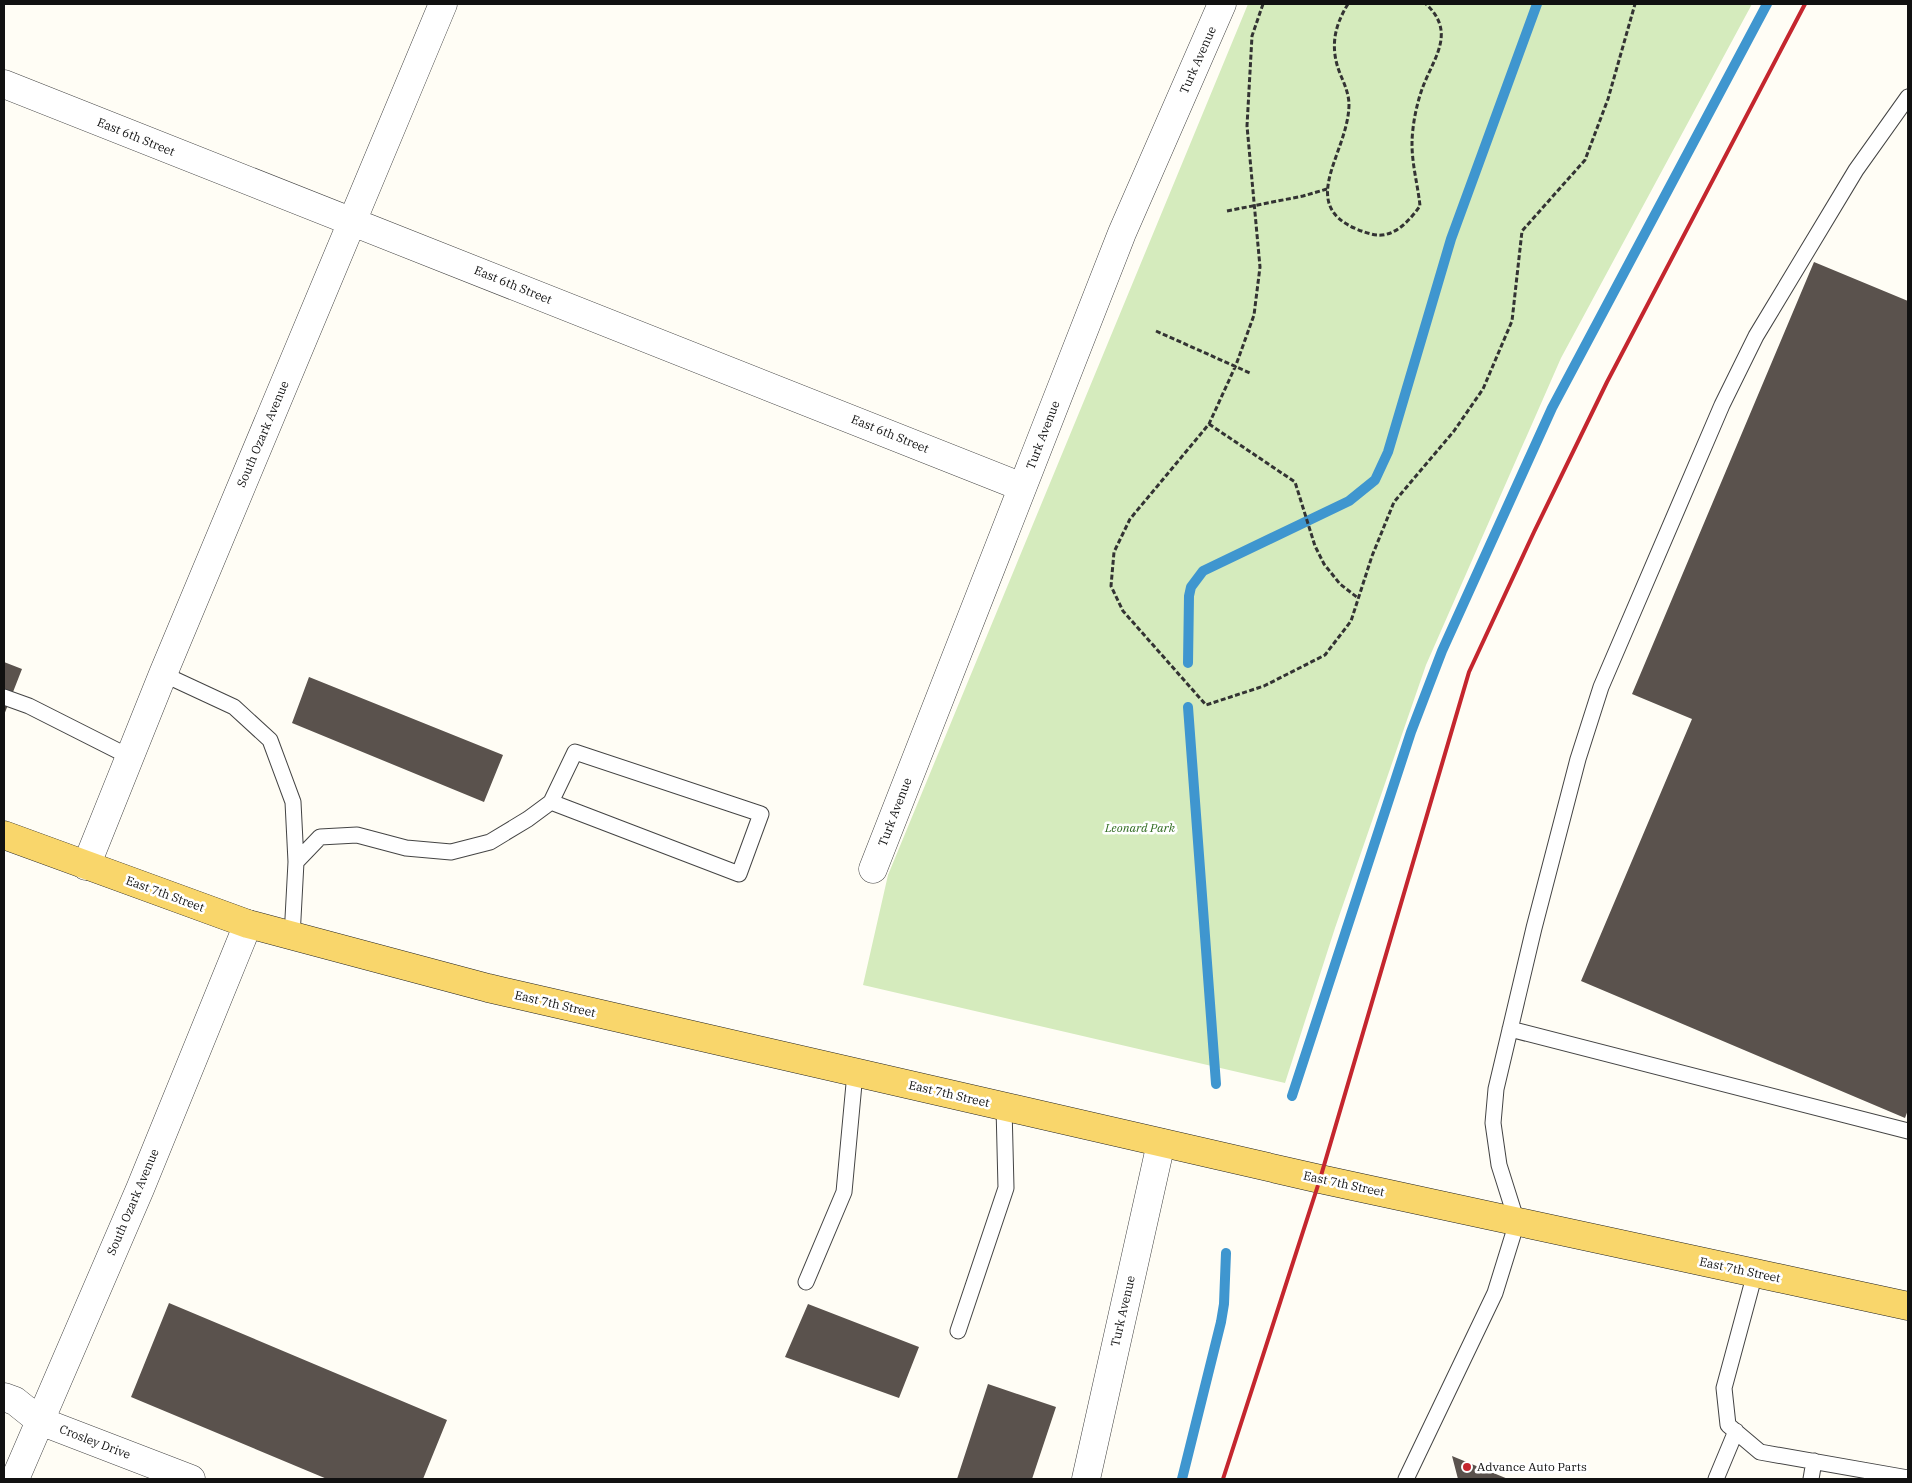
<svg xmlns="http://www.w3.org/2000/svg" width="1912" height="1483" font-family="'IBM Plex Serif',serif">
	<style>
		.green { fill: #d5ebbd }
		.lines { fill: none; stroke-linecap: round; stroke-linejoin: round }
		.stream { stroke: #3f96cf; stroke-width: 10 }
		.building { fill: #5a524d }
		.service-casing { stroke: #444; stroke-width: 17 }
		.minor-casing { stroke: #444; stroke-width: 29 }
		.primary-casing { stroke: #222; stroke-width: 29 }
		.path { stroke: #333; stroke-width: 3; stroke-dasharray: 5 2.5; stroke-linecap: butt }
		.service { stroke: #fff; stroke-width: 15 }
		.minor { stroke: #fff; stroke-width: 28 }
		.primary { stroke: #f9d66b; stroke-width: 28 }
		.rail { stroke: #c4262e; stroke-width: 4 }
		.poi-dot { fill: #c4262e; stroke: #fff; stroke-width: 2 }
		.labels { text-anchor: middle; stroke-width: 5; stroke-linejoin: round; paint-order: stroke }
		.street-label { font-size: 12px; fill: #111; stroke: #fff }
		.park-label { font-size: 12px; font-style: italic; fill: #2f6b1f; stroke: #fff }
		.poi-label { font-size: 12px; fill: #111; stroke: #fff; text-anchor: start }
	</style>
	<rect width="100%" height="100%" fill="#fffdf5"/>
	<!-- green -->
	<path class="green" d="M 1248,4 L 1752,4 L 1561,358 L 1426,665 L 1335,928 L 1285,1083 L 863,985 L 888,875 Z"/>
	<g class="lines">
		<!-- stream -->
		<path class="stream" d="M 1188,663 L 1189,596 L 1191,587 L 1203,571 L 1349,501 L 1375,480 L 1388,452 L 1451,239 L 1537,4
			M 1188,707 L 1216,1084
			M 1292,1096 L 1411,732 L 1442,651 L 1552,408 L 1767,4
			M 1182,1479 L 1221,1322 L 1224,1304 L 1226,1253"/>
	</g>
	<!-- building -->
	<path class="building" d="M 1814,262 L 1908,301 L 1908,1110 L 1905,1118 L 1581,981 L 1692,719 L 1632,694 Z
		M 4,662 L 22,669 L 4,715 Z
		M 309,677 L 503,755 L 484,802 L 292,723 Z
		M 169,1303 L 447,1420 L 423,1479 L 327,1479 L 131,1397 Z
		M 808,1304 L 919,1347 L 899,1398 L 785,1357 Z
		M 988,1384 L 1056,1407 L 1032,1479 L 957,1479 Z
		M 1452,1456 L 1508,1479 L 1458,1479 Z"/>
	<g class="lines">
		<!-- service casing -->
		<g class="service-casing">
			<path id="service" d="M 163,674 L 234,707 L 270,740 L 293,802 L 296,862 L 292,937
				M 4,697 L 29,706 L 130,757
				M 296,862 L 320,837 L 357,835 L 406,848 L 451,852 L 490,842 L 528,819 L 551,802 L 575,752 L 761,814 L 739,874 L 551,802
				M 1510,1029 L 1908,1131
				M 1755,1273 L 1724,1388 L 1728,1425 L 1760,1452 L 1908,1478
				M 806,1282 L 844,1192 L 855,1073
				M 958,1331 L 1006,1188 L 1004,1107
				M 1406,1479 L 1495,1293 L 1517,1222 L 1499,1165 L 1493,1123 L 1496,1089 L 1534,928 L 1578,759 L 1601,687 L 1722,405 L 1756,336 L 1856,170 L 1908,97
				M 1716,1479 L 1736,1431
				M 1811,1479 L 1814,1461"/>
		</g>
		<!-- minor casing -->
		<g class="minor-casing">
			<path id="minor" d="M 4,84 L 1022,487
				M 86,866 L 163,674 L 443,4
				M 873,869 L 1122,233 L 1222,4
				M 4,1397 L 15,1401 L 40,1421 L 191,1479
				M 15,1479 L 140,1189 L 248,924
				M 1086,1479 L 1161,1143"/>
		</g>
		<!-- primary casing -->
		<g class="primary-casing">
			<path id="primary" d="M 4,835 L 248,924 L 488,988 L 1320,1179 L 1908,1306"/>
		</g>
		<!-- path -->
		<path class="path" d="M 1263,4 L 1252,36 L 1247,126 L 1260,267 L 1254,315 L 1236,365 L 1209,424 L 1130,519 L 1114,552 L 1111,586 L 1123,611 L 1206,705 L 1264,686 L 1325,655 L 1351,621 L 1372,556 L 1394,502 L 1454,431 L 1483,389 L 1512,321 L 1522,231 L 1585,160 L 1608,99 L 1635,4
			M 1348,4 C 1333,28 1330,50 1341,76 C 1345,85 1349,95 1349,105 C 1348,157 1289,211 1371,234 C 1393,240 1409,221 1420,206 C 1418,186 1412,165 1412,144 C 1412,126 1417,101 1424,84 C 1436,55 1455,31 1426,4
			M 1227,211 L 1303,196 L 1327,189
			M 1156,331 L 1250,373
			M 1209,424 L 1295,482 L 1315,546 L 1324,564 L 1340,584 L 1358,598"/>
		<!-- service -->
		<use href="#service" class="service"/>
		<!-- minor -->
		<use href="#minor" class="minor"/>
		<!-- primary -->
		<use href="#primary" class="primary"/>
		<!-- rail -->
		<path class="rail" d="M 1223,1479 L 1320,1179 L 1469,672 L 1534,532 L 1607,382 L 1805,4"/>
	</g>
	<!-- markers -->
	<circle class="poi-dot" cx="1467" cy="1467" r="5"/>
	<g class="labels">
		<!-- street labels -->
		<g class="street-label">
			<text transform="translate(1198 60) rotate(-66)" y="4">Turk Avenue</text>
			<text transform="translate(136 137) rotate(22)" y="4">East 6th Street</text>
			<text transform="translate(513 285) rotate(22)" y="4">East 6th Street</text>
			<text transform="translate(263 434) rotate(-67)" y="4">South Ozark Avenue</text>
			<text transform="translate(890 434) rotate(22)" y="4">East 6th Street</text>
			<text transform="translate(1043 435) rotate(-69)" y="4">Turk Avenue</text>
			<text transform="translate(895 812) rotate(-69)" y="4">Turk Avenue</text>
			<text transform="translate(165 894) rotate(20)" y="4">East 7th Street</text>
			<text transform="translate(555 1004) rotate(13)" y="4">East 7th Street</text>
			<text transform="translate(949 1094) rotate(13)" y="4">East 7th Street</text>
			<text transform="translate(1344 1184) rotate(12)" y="4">East 7th Street</text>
			<text transform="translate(133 1202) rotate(-67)" y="4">South Ozark Avenue</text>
			<text transform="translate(1740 1270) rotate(12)" y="4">East 7th Street</text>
			<text transform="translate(1123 1311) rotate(-77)" y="4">Turk Avenue</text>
			<text transform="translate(95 1442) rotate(21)" y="4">Crosley Drive</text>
		</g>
		<!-- park labels -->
		<g class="park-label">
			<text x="1140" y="832">Leonard Park</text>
		</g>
		<!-- poi labels -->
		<g class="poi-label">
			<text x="1477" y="1471">Advance Auto Parts</text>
		</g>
	</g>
	<!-- border -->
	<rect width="1912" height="1483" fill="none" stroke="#111111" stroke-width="10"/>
</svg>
